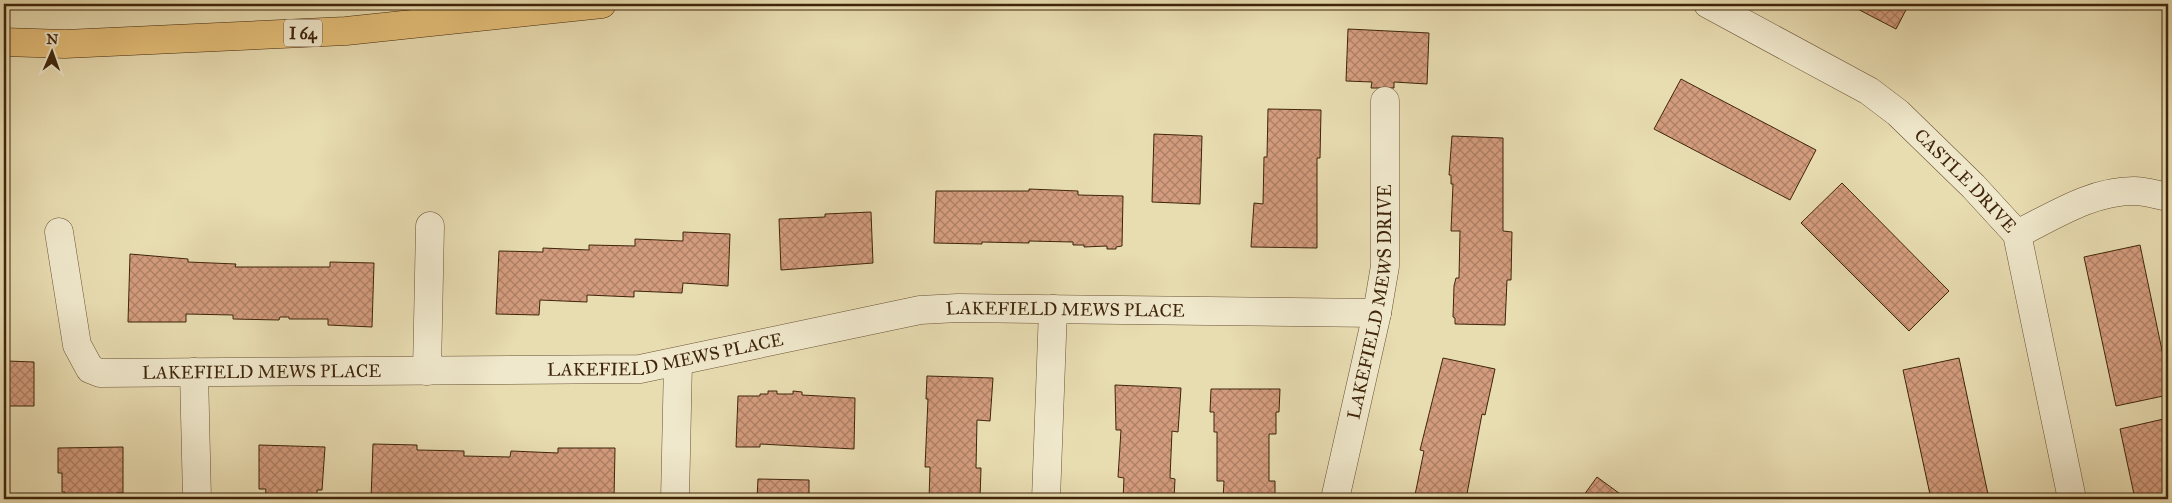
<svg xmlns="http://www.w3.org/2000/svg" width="2172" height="503" font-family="'IM FELL Great Primer',serif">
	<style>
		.building { fill: url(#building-cross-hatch); stroke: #3f250a }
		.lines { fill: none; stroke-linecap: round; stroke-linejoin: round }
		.minor-casing { stroke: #695334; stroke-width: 29 }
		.highway-casing { stroke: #3f250a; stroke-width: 29 }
		.minor { stroke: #f0e8cc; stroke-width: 28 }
		.highway { stroke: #e4be78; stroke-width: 28 }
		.labels { text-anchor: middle; stroke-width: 5; stroke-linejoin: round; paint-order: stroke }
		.shield { fill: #f0e8cc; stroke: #746044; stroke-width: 1 }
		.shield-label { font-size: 16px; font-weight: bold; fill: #3f250a }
		.street-label { font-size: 18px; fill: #3f250a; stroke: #f0e8cc }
	</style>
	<defs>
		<pattern id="building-cross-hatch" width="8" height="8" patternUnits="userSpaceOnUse" patternTransform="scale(1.25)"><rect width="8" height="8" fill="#d49c7e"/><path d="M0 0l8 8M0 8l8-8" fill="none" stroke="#ad7f65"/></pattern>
	</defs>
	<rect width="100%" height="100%" fill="#e8dcb1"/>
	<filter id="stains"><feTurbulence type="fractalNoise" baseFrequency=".004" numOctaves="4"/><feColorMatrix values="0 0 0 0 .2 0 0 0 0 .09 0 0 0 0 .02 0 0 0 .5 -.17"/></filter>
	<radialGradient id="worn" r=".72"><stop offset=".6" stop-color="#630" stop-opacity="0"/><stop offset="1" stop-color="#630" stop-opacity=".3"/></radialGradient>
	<!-- building -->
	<path class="building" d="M 1848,4 L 1909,4 L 1896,29 Z
		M 1348,29 L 1429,33 L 1427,84 L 1394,82 L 1394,88 L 1371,88 L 1372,82 L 1346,81 Z
		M 1681,79 L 1816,150 L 1790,200 L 1654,129 Z
		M 1268,109 L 1321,110 L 1320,158 L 1317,158 L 1317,248 L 1251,247 L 1254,203 L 1263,204 L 1264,157 L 1267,157 Z
		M 1154,134 L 1202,136 L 1200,204 L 1152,202 Z
		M 1452,136 L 1503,138 L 1503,231 L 1512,232 L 1511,280 L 1507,280 L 1505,325 L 1455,324 L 1455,318 L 1453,317 L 1454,286 L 1456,278 L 1459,278 L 1460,231 L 1451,231 L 1453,184 L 1451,184 L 1451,175 L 1449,175 Z
		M 1842,183 L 1949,291 L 1909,331 L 1801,223 Z
		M 1029,189 L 1078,191 L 1078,195 L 1123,196 L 1122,246 L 1116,247 L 1116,249 L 1107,249 L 1107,246 L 1084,247 L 1084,245 L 1073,245 L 1073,242 L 1029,241 L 1029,243 L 982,242 L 982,244 L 934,243 L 936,191 L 1029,191 Z
		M 871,212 L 873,263 L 781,270 L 779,219 L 825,217 L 825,214 Z
		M 683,232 L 730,234 L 728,286 L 683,283 L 682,293 L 634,291 L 634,297 L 587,295 L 587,302 L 540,300 L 539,315 L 496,314 L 499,251 L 543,252 L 543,248 L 589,250 L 589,245 L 635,246 L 635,239 L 683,241 Z
		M 2140,245 L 2168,379 L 2168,395 L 2116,406 L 2084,257 Z
		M 130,254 L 188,259 L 188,262 L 236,264 L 235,267 L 330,267 L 330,262 L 374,263 L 372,327 L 328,325 L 328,319 L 289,319 L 289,317 L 280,317 L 279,320 L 233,319 L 233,315 L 186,314 L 186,322 L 128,322 Z
		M 7,312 L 7,321 L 9,321 L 7,361 L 34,362 L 34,406 L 4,406 L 4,313 Z
		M 1443,358 L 1495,369 L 1485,415 L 1482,414 L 1466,499 L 1432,499 L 1415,495 L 1424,451 L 1420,450 Z
		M 1959,358 L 1989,499 L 1931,499 L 1903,370 Z
		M 927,376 L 993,378 L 990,421 L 977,420 L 976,468 L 981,468 L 980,499 L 929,499 L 930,467 L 925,467 L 928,399 L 926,399 Z
		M 1115,385 L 1181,388 L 1178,432 L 1172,431 L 1170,478 L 1175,479 L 1174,499 L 1123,499 L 1124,478 L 1118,477 L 1121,430 L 1116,430 Z
		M 1211,389 L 1280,389 L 1279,412 L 1276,412 L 1276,434 L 1269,434 L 1269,481 L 1275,481 L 1275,499 L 1223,499 L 1224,481 L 1217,481 L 1217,432 L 1214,432 L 1214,412 L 1210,412 Z
		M 768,391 L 777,391 L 777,394 L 793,394 L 793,391 L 802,392 L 802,395 L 855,398 L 854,449 L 760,444 L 760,447 L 736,447 L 738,396 L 760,396 L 760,394 L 768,394 Z
		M 2168,418 L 2168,499 L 2135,499 L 2120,429 Z
		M 373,444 L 417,445 L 417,450 L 464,451 L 464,456 L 510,457 L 511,451 L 558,453 L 558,448 L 615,448 L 614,499 L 371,499 Z
		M 259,445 L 325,447 L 322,490 L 317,490 L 317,499 L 265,499 L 266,489 L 259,489 Z
		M 123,447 L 123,493 L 117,493 L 117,499 L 65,499 L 65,492 L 62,492 L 62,473 L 58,473 L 58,448 Z
		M 1597,477 L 1627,499 L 1581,499 Z
		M 758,479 L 809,480 L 809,499 L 757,499 Z"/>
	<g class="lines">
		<!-- minor casing -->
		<g class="minor-casing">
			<g id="minor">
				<path id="s1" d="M 1708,4 L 1869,91 L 1898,113 L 1973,186 L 2017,234 L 2072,499"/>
				<path id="s2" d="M 59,232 L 77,345 L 90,369 L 100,373 L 640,369 L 920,310 L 958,308 L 1377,313"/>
				<path d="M 2017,234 C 2054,216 2091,191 2134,191 C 2145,191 2157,195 2168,197"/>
				<path d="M 427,371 L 430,226"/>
				<path d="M 194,372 L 197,499"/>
				<path d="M 675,499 L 678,362"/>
				<path d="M 1046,499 L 1053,309"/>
				<path id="s3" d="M 1335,499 L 1377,313 L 1385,266 L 1385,101"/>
			</g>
		</g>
		<!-- highway casing -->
		<g class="highway-casing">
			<path id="highway" d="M 4,42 L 65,44 L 346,31 L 602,4"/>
		</g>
		<!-- minor -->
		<use href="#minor" class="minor"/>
		<!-- highway -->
		<use href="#highway" class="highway"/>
	</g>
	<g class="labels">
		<!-- shield labels -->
		<rect class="shield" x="284" y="19.5" width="38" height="27" rx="4"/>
		<g class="shield-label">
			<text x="303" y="39">I 64</text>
		</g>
		<!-- street labels -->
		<g class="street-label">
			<text dy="6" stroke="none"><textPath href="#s1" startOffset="315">CASTLE DRIVE</textPath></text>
			<text dy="6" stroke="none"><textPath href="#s3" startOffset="201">LAKEFIELD MEWS DRIVE</textPath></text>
			<text dy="6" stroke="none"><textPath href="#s2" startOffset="1124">LAKEFIELD MEWS PLACE</textPath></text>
			<text dy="6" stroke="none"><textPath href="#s2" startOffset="719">LAKEFIELD MEWS PLACE</textPath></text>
			<text dy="6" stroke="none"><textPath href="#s2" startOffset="314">LAKEFIELD MEWS PLACE</textPath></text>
		</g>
	</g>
	<!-- margin -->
	<rect width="2172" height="503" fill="none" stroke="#e8dcb1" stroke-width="20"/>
	<rect x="5" y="5" width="2162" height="493" fill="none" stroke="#3f250a" stroke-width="2.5"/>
	<rect x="10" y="10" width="2152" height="483" fill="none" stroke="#3f250a"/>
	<!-- north arrow -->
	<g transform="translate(52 52) rotate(2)" stroke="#f0e8cc" stroke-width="4" paint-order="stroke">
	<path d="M0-4L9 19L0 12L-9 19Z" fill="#3f250a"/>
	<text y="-8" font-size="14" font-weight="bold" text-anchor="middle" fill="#3f250a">N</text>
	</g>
	<rect width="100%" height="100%" filter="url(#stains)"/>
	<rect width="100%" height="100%" fill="url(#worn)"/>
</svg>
